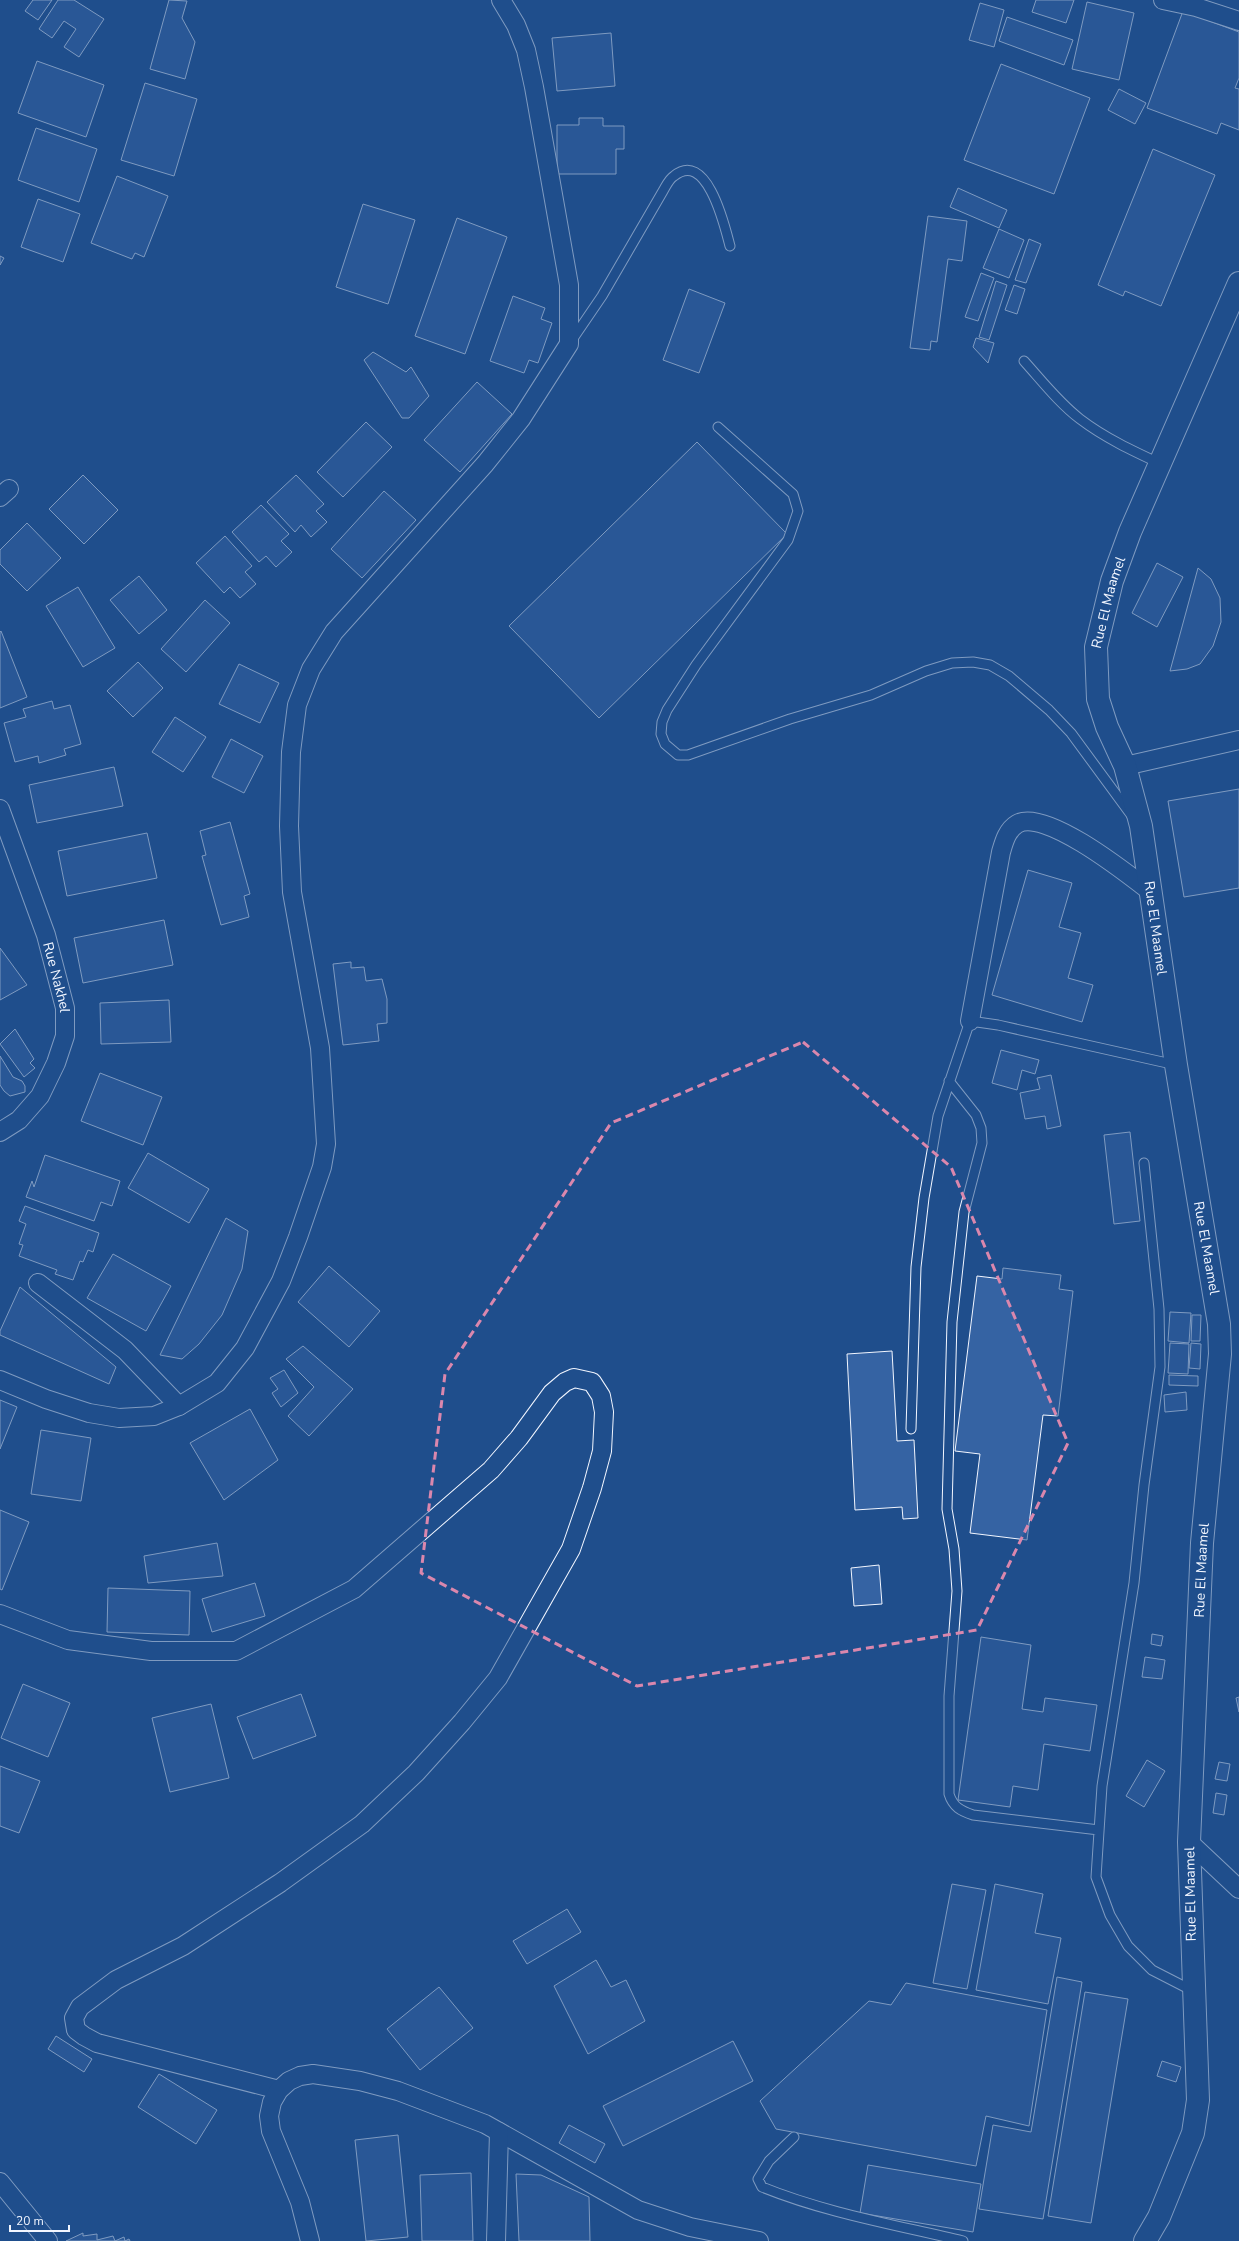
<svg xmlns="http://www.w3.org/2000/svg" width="1239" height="2241" font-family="'Nunito Sans',sans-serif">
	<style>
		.building { fill: #3563a3; stroke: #f2f6ff }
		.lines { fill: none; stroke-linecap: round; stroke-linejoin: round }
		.service-casing { stroke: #f2f6ff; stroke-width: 11 }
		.minor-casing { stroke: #f2f6ff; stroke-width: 20 }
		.tertiary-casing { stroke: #f2f6ff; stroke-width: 24 }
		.service { stroke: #1f4e8c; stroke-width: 9 }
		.minor { stroke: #1f4e8c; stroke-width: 18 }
		.tertiary { stroke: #1f4e8c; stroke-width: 22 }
		.marked { fill: none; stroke: #da87ad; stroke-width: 3; stroke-dasharray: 8 5; stroke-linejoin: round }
		.labels { text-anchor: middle; stroke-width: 3; stroke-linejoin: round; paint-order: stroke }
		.street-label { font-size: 14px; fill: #f2f6ff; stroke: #1f4e8c }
	</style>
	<rect width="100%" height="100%" fill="#1f4e8c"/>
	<!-- building -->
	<path class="building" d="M 33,0 L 52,0 L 38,20 L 25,11 Z
		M 58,0 L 74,0 L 104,19 L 79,57 L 64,47 L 76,29 L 64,21 L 52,38 L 39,29 Z
		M 169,0 L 187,1 L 182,18 L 195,42 L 185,79 L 150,69 Z
		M 1036,0 L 1074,0 L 1066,23 L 1032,12 Z
		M 1087,2 L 1134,13 L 1119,80 L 1072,69 Z
		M 980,3 L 1004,10 L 994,47 L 969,40 Z
		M 1183,11 L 1239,32 L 1239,78 L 1235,88 L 1239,89 L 1239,130 L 1221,123 L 1217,134 L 1147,108 Z
		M 1007,17 L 1073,40 L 1064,65 L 999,41 Z
		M 611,33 L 615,86 L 557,91 L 552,38 Z
		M 37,61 L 104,85 L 86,137 L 18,113 Z
		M 1001,64 L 1090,98 L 1054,194 L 964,160 Z
		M 145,83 L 197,99 L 174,176 L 121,160 Z
		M 1119,89 L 1146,103 L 1135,124 L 1108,110 Z
		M 579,118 L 603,118 L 603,126 L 624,126 L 624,149 L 616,149 L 616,174 L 557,174 L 557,125 L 579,125 Z
		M 36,128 L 97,149 L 79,202 L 18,180 Z
		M 1153,149 L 1215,175 L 1161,306 L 1125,291 L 1123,296 L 1098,285 Z
		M 117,176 L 168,196 L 144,257 L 135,253 L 132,259 L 91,243 Z
		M 958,188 L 1007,210 L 999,228 L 950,207 Z
		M 38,199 L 80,214 L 63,262 L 21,247 Z
		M 363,204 L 415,220 L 388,304 L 336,287 Z
		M 928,216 L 967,221 L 962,261 L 948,259 L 937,342 L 931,341 L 930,350 L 910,348 Z
		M 457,218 L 507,237 L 465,354 L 415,336 Z
		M 999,229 L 1024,240 L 1009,278 L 983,268 Z
		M 1029,239 L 1041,244 L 1026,283 L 1015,280 Z
		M 0,256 L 4,258 L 0,265 Z
		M 981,273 L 994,278 L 978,321 L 965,317 Z
		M 996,281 L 1007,285 L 989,340 L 979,337 Z
		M 1014,285 L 1025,289 L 1017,314 L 1005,310 Z
		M 689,289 L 725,303 L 699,373 L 663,360 Z
		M 513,296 L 545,308 L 541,319 L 552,323 L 538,363 L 529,360 L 524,373 L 490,361 Z
		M 976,338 L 994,343 L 988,363 L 973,347 Z
		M 373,352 L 406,372 L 411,367 L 429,396 L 409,418 L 402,418 L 364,360 Z
		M 477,382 L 512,414 L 460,472 L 424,440 Z
		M 366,422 L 392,447 L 343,497 L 317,472 Z
		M 697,442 L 787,534 L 599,718 L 509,626 Z
		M 83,475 L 118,510 L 84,544 L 49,509 Z
		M 296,475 L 324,504 L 316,511 L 327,522 L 311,537 L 301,525 L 295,532 L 267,502 Z
		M 384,491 L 416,520 L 362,578 L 331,549 Z
		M 261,505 L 289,534 L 281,541 L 292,552 L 276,567 L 266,556 L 259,562 L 232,532 Z
		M 27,523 L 61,558 L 27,591 L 0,564 L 0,550 Z
		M 225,536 L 252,566 L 245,572 L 256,584 L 240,598 L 230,587 L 224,593 L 196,563 Z
		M 1157,563 L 1183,577 L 1157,627 L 1132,613 Z
		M 1198,568 L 1211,579 L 1220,598 L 1221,622 L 1213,646 L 1200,664 L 1187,669 L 1170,671 Z
		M 139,576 L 167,610 L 139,634 L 110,600 Z
		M 78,587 L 115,648 L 83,667 L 46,606 Z
		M 205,600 L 230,623 L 186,672 L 161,649 Z
		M 1,631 L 27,697 L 0,708 L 0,632 Z
		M 138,662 L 163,688 L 133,717 L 107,691 Z
		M 239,664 L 279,683 L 260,723 L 219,704 Z
		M 52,701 L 54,709 L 70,705 L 81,744 L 64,749 L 66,755 L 39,763 L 38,756 L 15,762 L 4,723 L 26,717 L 23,709 Z
		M 175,717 L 206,737 L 183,772 L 152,752 Z
		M 231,739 L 263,756 L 244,793 L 212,777 Z
		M 114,767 L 123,806 L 37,823 L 29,785 Z
		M 1239,789 L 1239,888 L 1184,897 L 1168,801 Z
		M 230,822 L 250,894 L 244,896 L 249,917 L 221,925 L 202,856 L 206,855 L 200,831 Z
		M 147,833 L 157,878 L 67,896 L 58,851 Z
		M 1028,870 L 1072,883 L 1059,927 L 1081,933 L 1068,978 L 1093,985 L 1082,1022 L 992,995 Z
		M 164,920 L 173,965 L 83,983 L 74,938 Z
		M 0,948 L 27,985 L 0,1000 Z
		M 351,962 L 351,968 L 364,967 L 366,981 L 382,979 L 387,999 L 387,1023 L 377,1024 L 379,1041 L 343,1045 L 333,964 Z
		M 169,1000 L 171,1042 L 101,1044 L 100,1003 Z
		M 15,1029 L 34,1059 L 30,1063 L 35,1068 L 24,1077 L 0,1044 Z
		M 1001,1050 L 1039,1060 L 1035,1074 L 1022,1070 L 1017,1090 L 992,1083 Z
		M 0,1056 L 13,1077 L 22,1081 L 25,1086 L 25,1092 L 10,1096 L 4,1091 L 0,1085 Z
		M 100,1073 L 162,1097 L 143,1145 L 81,1121 Z
		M 1051,1075 L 1061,1126 L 1047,1129 L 1045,1116 L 1025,1119 L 1020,1093 L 1040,1089 L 1037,1078 Z
		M 1130,1132 L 1140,1221 L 1114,1224 L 1104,1135 Z
		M 148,1153 L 209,1189 L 189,1223 L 128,1188 Z
		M 45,1155 L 120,1181 L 112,1206 L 101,1202 L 94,1221 L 26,1197 L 32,1181 L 34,1187 Z
		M 25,1206 L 99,1233 L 93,1252 L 88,1250 L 83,1262 L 80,1261 L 73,1280 L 55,1274 L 57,1270 L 19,1256 L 23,1245 L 19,1244 L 26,1224 L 19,1221 Z
		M 226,1218 L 248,1231 L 242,1269 L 222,1315 L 199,1344 L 182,1359 L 160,1355 Z
		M 113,1254 L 171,1286 L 146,1331 L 87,1298 Z
		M 329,1266 L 380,1311 L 349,1347 L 298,1302 Z
		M 1003,1268 L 1061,1275 L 1059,1289 L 1073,1291 L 1058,1416 L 1043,1415 L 1027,1540 L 970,1533 L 980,1454 L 955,1451 L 977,1276 L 1002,1279 Z
		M 20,1287 L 116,1367 L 109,1384 L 0,1335 L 0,1331 Z
		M 1170,1312 L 1191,1313 L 1189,1343 L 1168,1341 Z
		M 1192,1315 L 1201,1315 L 1200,1341 L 1191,1341 Z
		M 1170,1343 L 1189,1344 L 1188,1374 L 1168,1373 Z
		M 1191,1343 L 1201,1344 L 1200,1369 L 1189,1368 Z
		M 303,1346 L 353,1389 L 309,1436 L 288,1416 L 314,1387 L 286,1359 Z
		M 892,1351 L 897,1441 L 914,1440 L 918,1518 L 903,1519 L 902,1507 L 855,1510 L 847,1354 Z
		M 284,1370 L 298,1393 L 281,1407 L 272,1393 L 278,1389 L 270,1378 Z
		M 1169,1375 L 1198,1376 L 1198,1386 L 1169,1385 Z
		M 1186,1392 L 1187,1410 L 1165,1412 L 1164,1395 Z
		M 0,1400 L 17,1407 L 0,1449 Z
		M 250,1409 L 278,1460 L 224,1500 L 190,1443 Z
		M 41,1430 L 91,1438 L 81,1501 L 31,1494 Z
		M 0,1510 L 29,1522 L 2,1590 L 0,1589 Z
		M 217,1543 L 223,1576 L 148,1583 L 144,1556 Z
		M 879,1565 L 882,1604 L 854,1606 L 851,1568 Z
		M 255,1583 L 265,1616 L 212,1632 L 202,1599 Z
		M 108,1588 L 190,1591 L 189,1635 L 107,1632 Z
		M 1152,1634 L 1163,1636 L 1161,1646 L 1151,1644 Z
		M 981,1637 L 1031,1645 L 1022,1709 L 1043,1712 L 1045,1698 L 1097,1705 L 1090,1751 L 1044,1744 L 1038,1790 L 1013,1786 L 1010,1807 L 958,1800 Z
		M 1145,1657 L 1165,1660 L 1162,1679 L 1142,1677 Z
		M 23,1684 L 70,1703 L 48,1757 L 1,1738 Z
		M 301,1694 L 316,1736 L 253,1759 L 237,1717 Z
		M 1239,1697 L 1239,1712 L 1236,1698 Z
		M 211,1704 L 229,1778 L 170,1792 L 152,1718 Z
		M 1147,1760 L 1165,1771 L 1144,1807 L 1126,1796 Z
		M 1219,1762 L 1230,1764 L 1227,1781 L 1215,1779 Z
		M 0,1766 L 40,1781 L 19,1833 L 0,1826 Z
		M 1216,1793 L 1227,1795 L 1224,1815 L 1213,1813 Z
		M 952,1884 L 986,1890 L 967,1989 L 933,1983 Z
		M 995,1884 L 1043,1894 L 1035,1933 L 1061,1938 L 1048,2004 L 976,1990 Z
		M 567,1909 L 581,1932 L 527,1964 L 513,1941 Z
		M 596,1960 L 611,1987 L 626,1980 L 645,2021 L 588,2054 L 554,1986 Z
		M 1057,1977 L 1082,1982 L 1043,2219 L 979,2209 L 993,2125 L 1031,2132 Z
		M 906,1983 L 1047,2010 L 1029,2126 L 986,2116 L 976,2166 L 776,2129 L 760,2101 L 869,2001 L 891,2005 Z
		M 439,1987 L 473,2028 L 420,2070 L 387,2029 Z
		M 1085,1992 L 1128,1999 L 1091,2223 L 1048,2216 Z
		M 56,2036 L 92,2059 L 84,2072 L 48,2049 Z
		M 733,2041 L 753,2081 L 623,2146 L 603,2106 Z
		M 1162,2061 L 1181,2067 L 1176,2082 L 1157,2076 Z
		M 159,2074 L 217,2110 L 196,2144 L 138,2107 Z
		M 569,2125 L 605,2144 L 595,2163 L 559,2143 Z
		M 398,2135 L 408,2237 L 366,2241 L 355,2140 Z
		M 868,2165 L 981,2184 L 973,2232 L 860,2213 Z
		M 471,2173 L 473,2241 L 422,2241 L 420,2175 Z
		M 516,2174 L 541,2175 L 589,2197 L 590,2241 L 519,2241 Z
		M 83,2233 L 83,2236 L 97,2234 L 97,2240 L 113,2236 L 115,2241 L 124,2237 L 125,2241 L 129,2239 L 130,2241 L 66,2241 Z"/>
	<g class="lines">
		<!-- service casing -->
		<g class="service-casing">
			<path id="service" d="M 572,340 L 602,296 L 663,191 C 666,186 669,179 674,176 C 707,149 725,227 730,246
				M 1024,361 C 1042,381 1059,403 1080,419 C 1105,438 1133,451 1161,464
				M 718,427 L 793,494 L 798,511 L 788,540 L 696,665 L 667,710 L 662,722 L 661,734 L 665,744 L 678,755 L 688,755 L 790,719 L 871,695 L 926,671 L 952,663 L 973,662 L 990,665 L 1009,676 L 1049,710 L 1071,733 L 1132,816
				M 949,1081 L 976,1115 L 981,1128 L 982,1143 L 964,1212 L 952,1322 L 947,1509 L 954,1549 L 957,1591 L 949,1696 L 949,1794 C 953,1807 961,1811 973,1815 L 1099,1830
				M 1144,1163 L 1159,1309 L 1160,1367 L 1144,1485 L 1134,1583 L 1102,1786 L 1096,1877 L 1110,1915 L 1128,1946 L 1152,1970 L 1193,1991
				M 911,1429 L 916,1267 L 924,1198 L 938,1116 L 970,1021 L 998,1025 L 1176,1065
				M 794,2137 L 769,2161 L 758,2179 L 762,2187 C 826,2213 896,2225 963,2241"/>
		</g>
		<!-- minor casing -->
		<g class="minor-casing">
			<g id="minor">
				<path d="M 1163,0 L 1196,7 L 1239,21"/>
				<path d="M 0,497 L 9,489"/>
				<path d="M 1125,766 L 1239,740"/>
				<path id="s1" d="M 0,809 L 46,935 L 65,1008 L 65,1036 L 56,1063 L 40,1096 L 19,1120 L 0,1132"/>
				<path d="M 970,1021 L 1001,852 C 1004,842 1007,830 1017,824 C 1044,807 1129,875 1151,892"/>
				<path d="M 38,1283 L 125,1350 L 179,1406"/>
				<path d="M 0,1380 L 46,1399 L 89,1413 L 119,1418 L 154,1416 L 179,1406 L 217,1383 L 245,1348 L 281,1281 L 298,1237 L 322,1167 L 326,1144 L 320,1048 L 292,892 L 289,826 L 291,752 L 297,705 L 311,669 L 334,632 L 485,464 L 521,419 L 569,344 L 569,285 L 534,87 L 526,50 L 516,25 L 501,0"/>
				<path d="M 0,1614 L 68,1640 L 151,1651 L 236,1651 L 354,1589 L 491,1470 L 519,1438 L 552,1393 L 565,1382 L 574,1378 L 592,1382 L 601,1396 L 604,1412 L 602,1451 L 592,1488 L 571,1549 L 498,1678 L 462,1722 L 416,1773 L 362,1824 L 280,1883 L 183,1946 L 116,1980 L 80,2007 L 74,2018 L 76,2030 L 84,2036 L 97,2043 L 279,2090"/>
				<path d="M 1189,1842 L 1239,1889"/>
				<path d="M 0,2182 L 48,2241"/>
				<path d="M 310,2241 L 300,2202 L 271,2131 L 269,2116 L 272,2102 L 279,2090 L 289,2081 L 300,2076 L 313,2074 L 360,2081 L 398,2091 L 485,2124 L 638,2210 L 690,2227 L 759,2241"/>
				<path d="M 496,2241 L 499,2132"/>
			</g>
		</g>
		<!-- tertiary casing -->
		<g class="tertiary-casing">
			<g id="tertiary">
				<path id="s2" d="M 1145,2241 L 1159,2217 L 1193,2133 L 1198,2100 L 1189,1842 L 1202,1543 L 1220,1354 L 1219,1324 L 1176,1065 L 1141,826 L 1125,766 L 1107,727 L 1098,699 L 1096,647 L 1112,581 L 1130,532 L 1239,283"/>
			</g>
		</g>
		<!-- service -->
		<use href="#service" class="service"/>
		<!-- minor -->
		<use href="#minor" class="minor"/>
		<!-- tertiary -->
		<use href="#tertiary" class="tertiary"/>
	</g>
	<!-- marked area -->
	<path d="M0 0H1239V2241H0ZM 803,1042 L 951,1167 L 1068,1443 L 977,1630 L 637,1686 L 421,1573 L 445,1374 L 611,1123 Z" fill="#1f4e8c" fill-opacity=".55" fill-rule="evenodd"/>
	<path class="marked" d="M 803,1042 L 951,1167 L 1068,1443 L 977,1630 L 637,1686 L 421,1573 L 445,1374 L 611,1123 Z"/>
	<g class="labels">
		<!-- street labels -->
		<g class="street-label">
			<text dy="5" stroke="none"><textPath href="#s2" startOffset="1666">Rue El Maamel</textPath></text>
			<text transform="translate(1156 928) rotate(82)" y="5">Rue El Maamel</text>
			<text dy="5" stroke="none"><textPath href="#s1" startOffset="178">Rue Nakhel</textPath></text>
			<text transform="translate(1207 1248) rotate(80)" y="5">Rue El Maamel</text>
			<text dy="5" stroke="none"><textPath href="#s2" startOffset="682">Rue El Maamel</textPath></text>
			<text transform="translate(1190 1894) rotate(-91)" y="5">Rue El Maamel</text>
		</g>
	</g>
	<!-- scale -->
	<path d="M10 2225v6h59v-6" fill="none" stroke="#f2f6ff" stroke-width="2"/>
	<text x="16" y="2225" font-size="12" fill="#f2f6ff" stroke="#1f4e8c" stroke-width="3" paint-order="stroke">20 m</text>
</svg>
